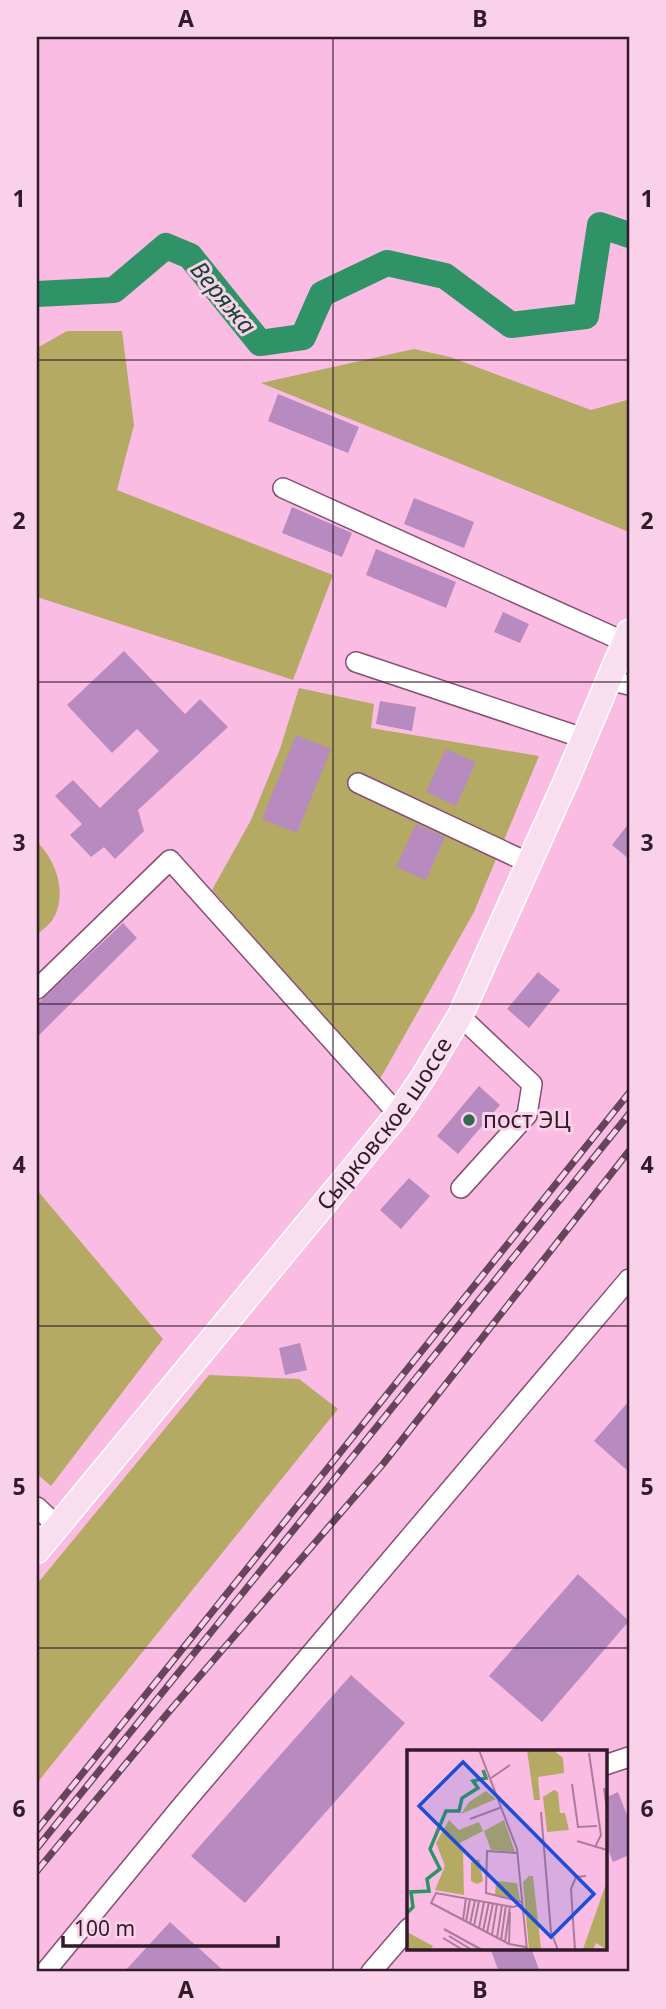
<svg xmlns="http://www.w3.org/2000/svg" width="666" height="2009" font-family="'Noto Sans',sans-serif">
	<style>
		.green { fill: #b4aa64 }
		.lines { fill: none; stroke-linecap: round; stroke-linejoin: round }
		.river { stroke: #309267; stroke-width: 26 }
		.building { fill: #b78bbf }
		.minor-casing { stroke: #864f73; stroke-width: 22 }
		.major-casing { stroke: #fff; stroke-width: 27 }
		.minor { stroke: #fff; stroke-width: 19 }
		.major { stroke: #f8deee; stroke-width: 24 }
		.rail-casing { stroke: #66445a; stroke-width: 7 }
		.rail { stroke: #f9d2ea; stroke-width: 4.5; stroke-dasharray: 13; stroke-linecap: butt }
		.grid { fill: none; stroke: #321a2a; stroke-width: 2; stroke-opacity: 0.55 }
		.poi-dot { fill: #33694f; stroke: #f9d2ea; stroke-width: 2.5 }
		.labels { text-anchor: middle; stroke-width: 6; stroke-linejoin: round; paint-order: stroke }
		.poi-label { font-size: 23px; fill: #321a2a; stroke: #f9d2ea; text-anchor: start }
		.street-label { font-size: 23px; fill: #321a2a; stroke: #f9d2ea }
		.water-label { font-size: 24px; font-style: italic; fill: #134731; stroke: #f9d2ea }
		.inset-river { fill: none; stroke: #309267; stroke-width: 3.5 }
		.inset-road { fill: none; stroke: #ab7b99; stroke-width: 2 }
		.view { fill: #1d4ed8; fill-opacity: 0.15; stroke: #1d4ed8; stroke-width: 3.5 }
		.inset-edge { fill: none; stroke: #321a2a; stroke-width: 3.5 }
		.neatline { fill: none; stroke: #321a2a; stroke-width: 2.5 }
		.grid-label { font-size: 23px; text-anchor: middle; font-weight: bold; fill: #321a2a }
	</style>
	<rect width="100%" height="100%" fill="#fbbce3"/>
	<!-- green -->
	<path class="green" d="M 67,331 L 122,331 L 134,425 L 117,490 L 333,575 L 293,680 L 37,597 L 37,348 Z
		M 414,349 L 450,357 L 591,410 L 627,400 L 629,402 L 629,532 L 261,383 Z
		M 299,688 L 374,704 L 371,728 L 539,756 L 474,912 L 380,1079 L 212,890 L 251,820 L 280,749 Z
		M 37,842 C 56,860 68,894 53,919 C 49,925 42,930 37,935 Z
		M 37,1190 L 163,1339 L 51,1486 L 37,1474 Z
		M 209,1375 L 299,1379 L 338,1409 L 37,1783 L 37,1584 Z"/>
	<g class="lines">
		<!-- river -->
		<path class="river" d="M 37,294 L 114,290 L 166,246 L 190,256 L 260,343 L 303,337 L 322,294 L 387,263 L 445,276 L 511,325 L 586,316 L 600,225 L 629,235"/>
	</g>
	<!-- building -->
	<path class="building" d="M 278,394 L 359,427 L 348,453 L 268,421 Z
		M 414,498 L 474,522 L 464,548 L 404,524 Z
		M 292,507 L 352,533 L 342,557 L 282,533 Z
		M 376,549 L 456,582 L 446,608 L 366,575 Z
		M 503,612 L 529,624 L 520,643 L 494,632 Z
		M 124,651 L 185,714 L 200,699 L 228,727 L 138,810 L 144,831 L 115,859 L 104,847 L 91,857 L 70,835 L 82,824 L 55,796 L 73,780 L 100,808 L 159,751 L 137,729 L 112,753 L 67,705 Z
		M 380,701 L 416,707 L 412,731 L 376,724 Z
		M 296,735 L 331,749 L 297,833 L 262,819 Z
		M 446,749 L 476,762 L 456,806 L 426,792 Z
		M 629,823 L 629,859 L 612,845 Z
		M 416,824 L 445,837 L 426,880 L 396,867 Z
		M 123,923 L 137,938 L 37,1037 L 37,1004 Z
		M 538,972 L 560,990 L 529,1028 L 507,1009 Z
		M 479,1086 L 500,1105 L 458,1154 L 437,1136 Z
		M 409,1178 L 430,1196 L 401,1229 L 380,1210 Z
		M 300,1343 L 307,1370 L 285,1375 L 279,1348 Z
		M 629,1401 L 629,1472 L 594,1441 Z
		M 578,1574 L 629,1621 L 542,1722 L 489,1676 Z
		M 351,1675 L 405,1723 L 245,1903 L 191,1856 Z
		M 618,1792 L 629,1820 L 629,1855 L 613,1862 L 605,1842 L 605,1798 Z
		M 170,1922 L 225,1972 L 124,1972 Z
		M 490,1948 L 531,1948 L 540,1972 L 499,1972 Z"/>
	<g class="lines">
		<!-- minor casing -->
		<g class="minor-casing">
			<path id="minor" d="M 283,488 L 625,642
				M 356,662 L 583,738
				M 609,680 L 629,685
				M 358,783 L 529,863
				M 37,989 L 170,860 L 398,1114
				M 460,1016 L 532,1084 L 527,1115 L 461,1188
				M 37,1507 L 58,1527
				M 605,1765 L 629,1757
				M 45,1972 L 180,1808 L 629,1279
				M 371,1972 L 409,1928"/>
		</g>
		<!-- major casing -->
		<g class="major-casing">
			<g id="major">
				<path id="s1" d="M 37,1551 L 343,1181 L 398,1114 L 422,1079 L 460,1016 L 566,781 L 629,632"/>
			</g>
		</g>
		<!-- minor -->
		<use href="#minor" class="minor"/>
		<!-- major -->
		<use href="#major" class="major"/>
		<!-- rail casing -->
		<g class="rail-casing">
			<path id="rail" d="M 37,1830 L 629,1093
				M 37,1848 L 629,1114
				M 37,1871 L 167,1714 L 383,1464 L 629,1151"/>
		</g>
		<!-- rail -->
		<use href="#rail" class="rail"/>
	</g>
	<!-- grid -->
	<path class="grid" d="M 333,37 L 333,1972M 37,360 L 629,360M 37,682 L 629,682M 37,1004 L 629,1004M 37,1326 L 629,1326M 37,1648 L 629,1648"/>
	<!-- markers -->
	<circle class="poi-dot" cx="469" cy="1120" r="7"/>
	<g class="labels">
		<!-- poi labels -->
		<g class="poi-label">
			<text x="483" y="1128">пост ЭЦ</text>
		</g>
		<!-- street labels -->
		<g class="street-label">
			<text dy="8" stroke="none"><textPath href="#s1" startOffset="551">Сырковское шоссе</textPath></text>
		</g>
		<!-- water labels -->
		<g class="water-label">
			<text transform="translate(223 298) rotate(50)" y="8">Веряжа</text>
		</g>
	</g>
	<!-- overview -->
	<g transform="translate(407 1750)">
		<rect width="200" height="200" fill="#fbbce3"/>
		<path d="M 120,0 L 146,0 L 156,8 L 157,23 L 131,27 L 133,50 L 127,50 ZM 147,40 L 151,42 L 153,63 L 158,63 L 162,80 L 140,82 L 136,47 ZM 79,41 L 89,49 L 54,64 L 62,52 ZM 42,70 L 52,80 L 72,72 L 76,81 L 49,95 L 56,98 L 57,145 L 28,140 L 38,116 L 29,93 ZM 97,70 L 108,102 L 84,100 L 77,81 ZM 72,109 L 76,131 L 70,134 L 64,131 L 64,112 ZM 122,126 L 126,126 L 134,199 L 122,199 L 116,132 ZM 89,131 L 110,133 L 113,150 L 88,145 ZM 199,134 L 199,199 L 189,193 L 186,199 L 176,199 ZM 0,182 L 26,196 L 24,199 L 0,199 Z" fill="#b4aa64"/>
		<path class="inset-river" d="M 0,163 L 6,157 L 4,142 L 22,141 L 20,129 L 33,119 L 23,99 L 39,61 L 52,61 L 55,48 L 71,38 L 66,31 L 79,28 L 76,20"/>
		<path class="inset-road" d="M 72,0 L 110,99 L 120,200M 182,3 L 194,85 L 188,97M 84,28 L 103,15M 165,34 L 171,77 L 190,76M 197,38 L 200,60M 134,62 L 144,182 L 151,200M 63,69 L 95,57M 170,91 L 200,100M 110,103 L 80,101 L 79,143 L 115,152M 116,154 L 106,157 L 29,143 L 24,153 L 102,194 L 119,197M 56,170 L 59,148M 59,172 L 63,149M 63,174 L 68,150M 67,176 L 72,151M 72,178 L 77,152M 37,179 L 75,200M 76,181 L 82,152M 80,183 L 86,153M 85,185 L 90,154M 42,186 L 65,200M 36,188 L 56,200M 90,188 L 95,155M 94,190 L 99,155M 98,192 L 103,156M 102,194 L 103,162M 168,200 L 164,139 L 169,127 L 179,126"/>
		<path class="view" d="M 56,12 L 187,144 L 144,187 L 12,56 Z"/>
		<rect width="200" height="200" class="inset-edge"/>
	</g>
	<!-- border -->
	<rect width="666" height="2009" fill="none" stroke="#f9d2ea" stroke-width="77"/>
	<!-- scale -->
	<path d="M63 1936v10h215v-10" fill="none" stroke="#321a2a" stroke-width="3.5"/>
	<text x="74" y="1936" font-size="21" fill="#321a2a" stroke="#f9d2ea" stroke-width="5" paint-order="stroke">100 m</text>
	<rect x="38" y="38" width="590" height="1932" class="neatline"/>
	<g class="grid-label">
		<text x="186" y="27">A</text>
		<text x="480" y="27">B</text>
		<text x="19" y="207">1</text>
		<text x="647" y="207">1</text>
		<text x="19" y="529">2</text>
		<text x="647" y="529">2</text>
		<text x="19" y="851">3</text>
		<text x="647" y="851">3</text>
		<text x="19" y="1173">4</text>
		<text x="647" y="1173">4</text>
		<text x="19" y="1495">5</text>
		<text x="647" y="1495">5</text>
		<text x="19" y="1817">6</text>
		<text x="647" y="1817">6</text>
		<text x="186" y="1998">A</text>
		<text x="480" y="1998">B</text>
	</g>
</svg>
